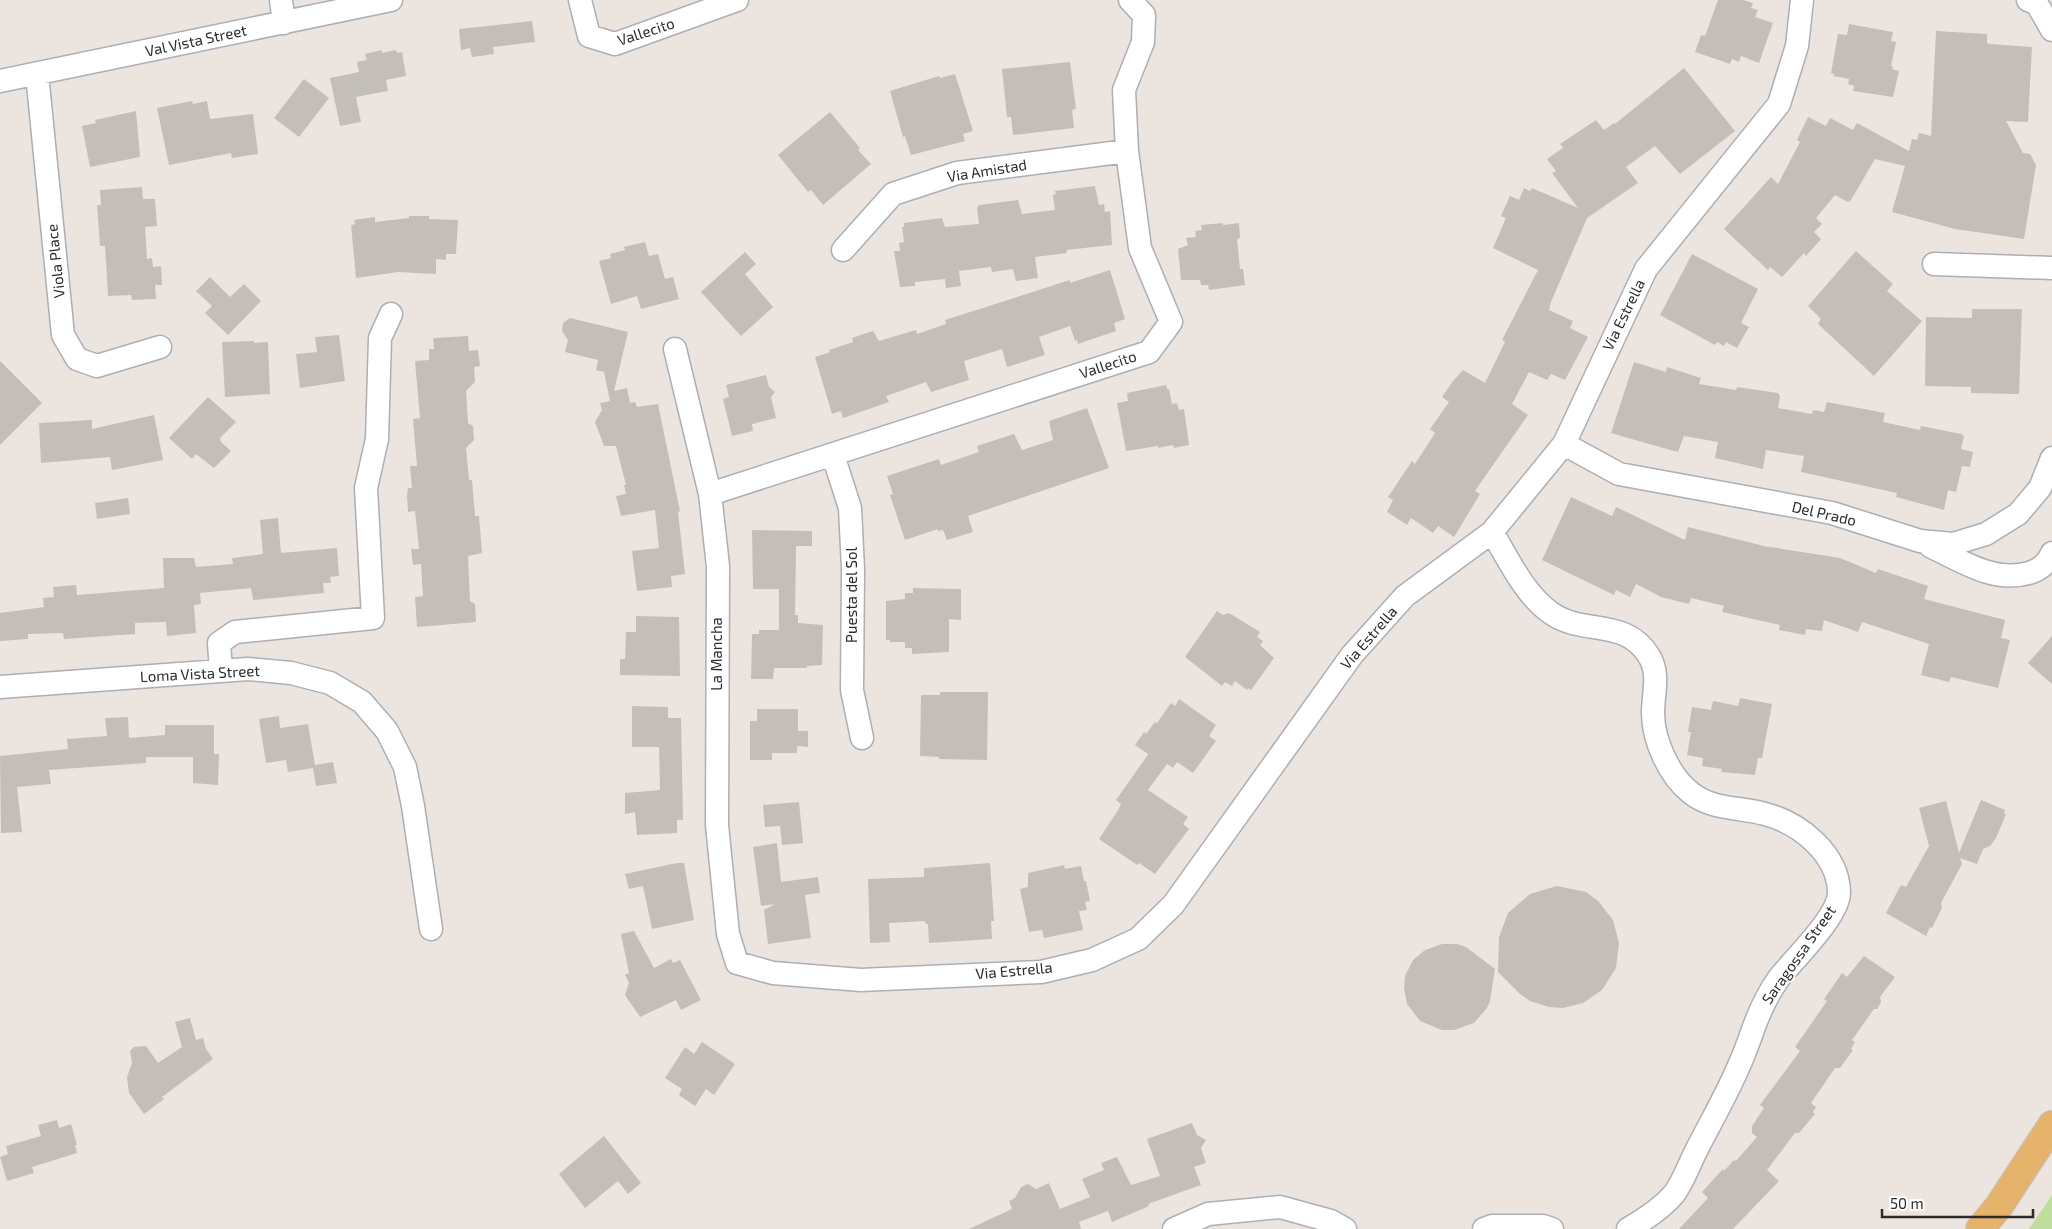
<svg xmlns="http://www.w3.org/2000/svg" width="2052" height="1229" font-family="'Exo 2',sans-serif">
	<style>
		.green { fill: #c0dda0 }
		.building { fill: #c4bebb }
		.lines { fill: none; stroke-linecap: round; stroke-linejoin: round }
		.minor-casing { stroke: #abafb6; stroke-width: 25 }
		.major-casing { stroke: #c4c4c4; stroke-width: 30 }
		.minor { stroke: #fff; stroke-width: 22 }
		.major { stroke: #e5b36b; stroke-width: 28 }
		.labels { text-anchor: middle; stroke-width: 4; stroke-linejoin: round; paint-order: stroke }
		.street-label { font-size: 15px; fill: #2b2b2b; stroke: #fff }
	</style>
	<rect width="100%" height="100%" fill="#ece4df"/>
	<!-- green -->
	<path class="green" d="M 2052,1195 L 2052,1229 L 2029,1229 Z"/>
	<!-- building -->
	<path class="building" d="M 1718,0 L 1743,0 L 1753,3 L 1751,8 L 1758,10 L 1755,17 L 1773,23 L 1759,63 L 1741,56 L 1739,62 L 1732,59 L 1730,64 L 1695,52 L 1701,35 L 1705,36 Z
		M 532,21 L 535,42 L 493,47 L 494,54 L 472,57 L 470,48 L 461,50 L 459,29 Z
		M 1849,24 L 1893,32 L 1891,41 L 1896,42 L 1891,66 L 1893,66 L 1892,69 L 1899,71 L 1893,97 L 1853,91 L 1854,86 L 1848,84 L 1849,79 L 1833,76 L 1834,74 L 1831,73 L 1838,34 L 1847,35 Z
		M 1936,31 L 1987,34 L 1987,43 L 1990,44 L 2032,47 L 2028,122 L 2006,121 L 2023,153 L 2030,154 L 2036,165 L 2024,239 L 1955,229 L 1892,212 L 1905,166 L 1875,159 L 1851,200 L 1848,202 L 1835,195 L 1816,218 L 1822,224 L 1814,232 L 1821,239 L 1806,256 L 1804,253 L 1782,277 L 1770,267 L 1768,270 L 1724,229 L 1771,177 L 1778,184 L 1800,142 L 1797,140 L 1808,117 L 1826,126 L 1830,118 L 1853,130 L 1857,123 L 1909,151 L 1912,139 L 1917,140 L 1919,133 L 1931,136 Z
		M 382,50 L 382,53 L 396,50 L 397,53 L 402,52 L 406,76 L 386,80 L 388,91 L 356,97 L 361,122 L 340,126 L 330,78 L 359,72 L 357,62 L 367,60 L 365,54 Z
		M 1070,62 L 1076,109 L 1072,110 L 1074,128 L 1013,135 L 1011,117 L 1007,117 L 1002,69 Z
		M 1684,68 L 1735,131 L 1680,174 L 1655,146 L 1626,167 L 1638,183 L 1587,218 L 1551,302 L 1549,310 L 1573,321 L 1570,328 L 1588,337 L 1565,380 L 1551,374 L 1547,380 L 1529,372 L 1512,404 L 1528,415 L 1475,491 L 1480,494 L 1454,537 L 1438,526 L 1433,533 L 1411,518 L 1407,525 L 1387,512 L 1393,500 L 1388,497 L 1412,461 L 1415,464 L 1435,433 L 1430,429 L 1449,402 L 1442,397 L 1453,381 L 1463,370 L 1485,383 L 1505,342 L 1502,340 L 1538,270 L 1493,248 L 1506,218 L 1501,216 L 1510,196 L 1519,200 L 1524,188 L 1530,191 L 1532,188 L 1578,208 L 1552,173 L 1556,171 L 1547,159 L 1563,148 L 1560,144 L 1596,120 L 1604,130 L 1614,123 L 1615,124 Z
		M 955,74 L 973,131 L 963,134 L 965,141 L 911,155 L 905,136 L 903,137 L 890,91 L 939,76 L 940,78 Z
		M 304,79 L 329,98 L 299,137 L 274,118 Z
		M 192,101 L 193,104 L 207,101 L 210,119 L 253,114 L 258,154 L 232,158 L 231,153 L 169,165 L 157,108 Z
		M 136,111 L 140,157 L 90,167 L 82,126 L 96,123 L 95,120 Z
		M 830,112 L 860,148 L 858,150 L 871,164 L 823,205 L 811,190 L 808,192 L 778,155 Z
		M 1095,186 L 1099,205 L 1104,204 L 1105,212 L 1110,211 L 1112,245 L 1066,250 L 1067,253 L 1035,257 L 1038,278 L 1016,281 L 1013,269 L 992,272 L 991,267 L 959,271 L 961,286 L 946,288 L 945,279 L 915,282 L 915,286 L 900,287 L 894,251 L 900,251 L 899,243 L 904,242 L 902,227 L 904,227 L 904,223 L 942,218 L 945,227 L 979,224 L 977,208 L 979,205 L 1018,200 L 1022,214 L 1055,210 L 1053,195 L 1056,194 L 1055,191 Z
		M 142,187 L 143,199 L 155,199 L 157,226 L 145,227 L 147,259 L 152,258 L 153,267 L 161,266 L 162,285 L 155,285 L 156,299 L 132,300 L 131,295 L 108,296 L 105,246 L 100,246 L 97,205 L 101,205 L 100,190 Z
		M 409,216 L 429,216 L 429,219 L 458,220 L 456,254 L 446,254 L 446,260 L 436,259 L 436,274 L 398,272 L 356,278 L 351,225 L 355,224 L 354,220 L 375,217 L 375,222 L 409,218 Z
		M 1223,223 L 1223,225 L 1239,223 L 1240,238 L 1237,239 L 1240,269 L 1243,269 L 1245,285 L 1209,290 L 1208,285 L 1201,285 L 1200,280 L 1181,280 L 1178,249 L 1188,245 L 1186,238 L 1196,237 L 1195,231 L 1202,230 L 1201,225 Z
		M 645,242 L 649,256 L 658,254 L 665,279 L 673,277 L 679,299 L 641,309 L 637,296 L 611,304 L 599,261 L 611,258 L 610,254 L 625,250 L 624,247 Z
		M 1856,251 L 1893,284 L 1887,291 L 1922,321 L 1874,376 L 1818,324 L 1821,319 L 1808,306 Z
		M 745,252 L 756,264 L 745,274 L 773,307 L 741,336 L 701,292 Z
		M 1692,254 L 1758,289 L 1741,323 L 1749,327 L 1737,348 L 1726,342 L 1724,346 L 1717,342 L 1715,345 L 1660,315 Z
		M 1110,270 L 1125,319 L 1114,323 L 1116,331 L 1078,344 L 1077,340 L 1075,341 L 1070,326 L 1039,337 L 1045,355 L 1007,367 L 1002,349 L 964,361 L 969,380 L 931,392 L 926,382 L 886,396 L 889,402 L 843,418 L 841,411 L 832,414 L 815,357 L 830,352 L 829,350 L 853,342 L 852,338 L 873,331 L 879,341 L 916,330 L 917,334 L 946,324 L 945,320 L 1070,280 L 1070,283 Z
		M 210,277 L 230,297 L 244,284 L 261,301 L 228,335 L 205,313 L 212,306 L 196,291 Z
		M 1972,309 L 2022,309 L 2019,394 L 1971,393 L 1971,387 L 1925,386 L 1926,317 L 1972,318 Z
		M 570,318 L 628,332 L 614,391 L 627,388 L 630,403 L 635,402 L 637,407 L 658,404 L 680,511 L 678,512 L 685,574 L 671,576 L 672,587 L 637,591 L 632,551 L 659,548 L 655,510 L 621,516 L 616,496 L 626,494 L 624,485 L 626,485 L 616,446 L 604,446 L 595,422 L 602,410 L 600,403 L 610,401 L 604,372 L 596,370 L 598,360 L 565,352 L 568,340 L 562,331 L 563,323 Z
		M 339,335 L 345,381 L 300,388 L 296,354 L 317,352 L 315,337 Z
		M 468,336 L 469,351 L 478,350 L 480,366 L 474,367 L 475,382 L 466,391 L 468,423 L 473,426 L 474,440 L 466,448 L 469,480 L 472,480 L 475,516 L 479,516 L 482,553 L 468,556 L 470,601 L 475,604 L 476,622 L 417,627 L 415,597 L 423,596 L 421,564 L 413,565 L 411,549 L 419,549 L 415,511 L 408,512 L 407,496 L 408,488 L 412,488 L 410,466 L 417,466 L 413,419 L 420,418 L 415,361 L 429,360 L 429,349 L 434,349 L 433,338 Z
		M 254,341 L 254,343 L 268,342 L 270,394 L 225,397 L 222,342 Z
		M 0,361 L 42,403 L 0,445 Z
		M 1634,362 L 1666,372 L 1667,367 L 1701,378 L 1699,384 L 1736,390 L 1737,387 L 1778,393 L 1780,396 L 1778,408 L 1812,414 L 1813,410 L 1824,412 L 1827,402 L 1885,413 L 1883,422 L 1920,430 L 1921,426 L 1961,434 L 1964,436 L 1961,449 L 1973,452 L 1970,467 L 1962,466 L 1956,492 L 1948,490 L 1944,510 L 1896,497 L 1897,493 L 1801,472 L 1804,456 L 1766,450 L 1763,469 L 1715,458 L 1718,442 L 1684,436 L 1678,452 L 1635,440 L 1611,433 Z
		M 766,375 L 769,387 L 775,392 L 771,397 L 776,418 L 752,424 L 753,431 L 732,436 L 723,399 L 729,397 L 726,385 Z
		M 1166,385 L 1167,389 L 1169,389 L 1172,404 L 1177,403 L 1179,410 L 1184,409 L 1189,445 L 1174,448 L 1173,445 L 1158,448 L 1158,446 L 1126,451 L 1117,403 L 1128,401 L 1127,393 Z
		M 208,397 L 236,422 L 220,438 L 221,442 L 231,451 L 214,468 L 196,454 L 192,459 L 169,438 Z
		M 1087,408 L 1109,468 L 968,516 L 973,532 L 947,540 L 943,530 L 938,531 L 938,529 L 905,540 L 890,495 L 893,494 L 887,476 L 939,459 L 941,465 L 979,452 L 977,446 L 1014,434 L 1022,450 L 1053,440 L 1049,421 Z
		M 154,415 L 163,460 L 112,470 L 110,457 L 41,463 L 39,423 L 92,420 L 92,429 Z
		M 1571,497 L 1612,516 L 1616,507 L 1685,540 L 1688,527 L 1764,546 L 1840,558 L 1876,573 L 1878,569 L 1928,586 L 1924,599 L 2005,620 L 2001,638 L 2010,640 L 1998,688 L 1951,677 L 1949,682 L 1921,675 L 1929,644 L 1862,622 L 1858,632 L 1824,620 L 1822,631 L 1806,629 L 1805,635 L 1779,630 L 1780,625 L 1722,612 L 1724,606 L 1691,598 L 1689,604 L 1661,597 L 1636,584 L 1630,597 L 1616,590 L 1614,595 L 1542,560 Z
		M 128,498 L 130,514 L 97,519 L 95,503 Z
		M 278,518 L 281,553 L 337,548 L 339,576 L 330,577 L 331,583 L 323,583 L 324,593 L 253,600 L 251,588 L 200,593 L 201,604 L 194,605 L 196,633 L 167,636 L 166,622 L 135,623 L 135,634 L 64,639 L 63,633 L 28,634 L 28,639 L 0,641 L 0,613 L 44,607 L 43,598 L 54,597 L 53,587 L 76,585 L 77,595 L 164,588 L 163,558 L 194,558 L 196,567 L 233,564 L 232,558 L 263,554 L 260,520 Z
		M 752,530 L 812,531 L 812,546 L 796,546 L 795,615 L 798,615 L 798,623 L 823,625 L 822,665 L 807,666 L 807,668 L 774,668 L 773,679 L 751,679 L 752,634 L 759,634 L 759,630 L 779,630 L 779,589 L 753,589 Z
		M 913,588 L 961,589 L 961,620 L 949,619 L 949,652 L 912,654 L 912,648 L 905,648 L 905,642 L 890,642 L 890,640 L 886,640 L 886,601 L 905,599 L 905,593 L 913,593 Z
		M 1217,611 L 1223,615 L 1229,613 L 1260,632 L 1257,637 L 1263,641 L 1260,645 L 1274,658 L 1251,690 L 1248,688 L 1247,690 L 1235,681 L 1232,686 L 1225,682 L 1222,686 L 1185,657 Z
		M 636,616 L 679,617 L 680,676 L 620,675 L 620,659 L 625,659 L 626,632 L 636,632 Z
		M 2052,636 L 2052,684 L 2028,663 Z
		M 940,692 L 988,692 L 987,760 L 939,759 L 939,757 L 920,756 L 921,695 L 940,695 Z
		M 1740,698 L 1772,704 L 1762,758 L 1758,758 L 1755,775 L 1721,772 L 1722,769 L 1702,766 L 1703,758 L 1687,755 L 1691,732 L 1688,732 L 1692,707 L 1711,710 L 1713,701 L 1738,706 Z
		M 1179,699 L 1216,725 L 1209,736 L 1216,741 L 1193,773 L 1177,762 L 1173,768 L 1167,764 L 1148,790 L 1188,817 L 1183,824 L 1189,829 L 1155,874 L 1139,863 L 1137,865 L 1099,839 L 1118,810 L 1121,804 L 1116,800 L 1147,756 L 1148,754 L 1135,745 L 1144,732 L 1146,734 L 1155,722 L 1157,723 L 1171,703 L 1175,706 Z
		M 632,706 L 668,707 L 668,718 L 681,718 L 683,820 L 677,820 L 677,833 L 637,835 L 635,812 L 625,814 L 625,793 L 660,790 L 659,747 L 632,747 Z
		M 757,709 L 798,709 L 798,731 L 808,731 L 808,747 L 797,746 L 797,753 L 772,753 L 772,760 L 750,760 L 750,721 L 757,721 Z
		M 279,716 L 280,728 L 308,724 L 315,765 L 333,762 L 337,783 L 316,786 L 313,768 L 288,772 L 286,760 L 266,763 L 259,719 Z
		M 128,717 L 129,738 L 165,735 L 165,725 L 214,725 L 214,754 L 219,754 L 218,785 L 193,783 L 193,757 L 146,757 L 146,763 L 49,770 L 51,784 L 17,787 L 22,832 L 1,833 L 0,756 L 68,749 L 67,739 L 107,736 L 105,718 Z
		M 1981,800 L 2005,810 L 2004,814 L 2006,814 L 1996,838 L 1990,846 L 1983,849 L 1977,864 L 1960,858 L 1962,864 L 1941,903 L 1942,908 L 1932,928 L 1930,927 L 1926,936 L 1886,913 L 1901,885 L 1906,887 L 1929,846 L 1919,808 L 1946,801 L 1959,853 Z
		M 799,802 L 803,843 L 782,845 L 780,826 L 765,827 L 763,805 Z
		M 777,843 L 781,882 L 818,877 L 820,893 L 805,895 L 811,938 L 768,944 L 764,910 L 775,904 L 761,906 L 753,847 Z
		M 677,863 L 684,863 L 694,920 L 652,929 L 643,886 L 629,889 L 625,874 Z
		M 990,863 L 994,921 L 991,921 L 992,939 L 929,943 L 928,924 L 926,924 L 925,921 L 889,923 L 890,942 L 870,943 L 868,879 L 924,877 L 924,868 Z
		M 1064,865 L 1065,869 L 1081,866 L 1084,881 L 1086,881 L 1090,901 L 1085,902 L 1087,910 L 1079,911 L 1083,930 L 1044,938 L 1042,930 L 1029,932 L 1020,889 L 1028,887 L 1028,873 Z
		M 1557,886 L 1586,892 L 1598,901 L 1613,920 L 1619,943 L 1616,968 L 1602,990 L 1583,1003 L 1563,1008 L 1549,1007 L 1530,1001 L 1520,994 L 1498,972 L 1499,937 L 1508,913 L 1530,894 Z
		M 634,931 L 654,968 L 671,959 L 673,963 L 680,960 L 701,1000 L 681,1010 L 676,1000 L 640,1017 L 625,995 L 629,983 L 625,975 L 629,973 L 621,934 Z
		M 1442,944 L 1457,944 L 1466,947 L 1495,969 L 1490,1001 L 1487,1008 L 1474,1023 L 1454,1030 L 1442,1030 L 1420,1021 L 1407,1004 L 1404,988 L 1405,976 L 1413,960 L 1425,950 Z
		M 1864,956 L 1895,977 L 1880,997 L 1881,1002 L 1877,1009 L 1874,1009 L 1852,1040 L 1855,1042 L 1851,1049 L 1853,1050 L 1840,1068 L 1835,1068 L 1811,1103 L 1816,1107 L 1813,1112 L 1815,1114 L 1799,1133 L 1795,1133 L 1767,1170 L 1779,1181 L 1733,1229 L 1679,1229 L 1708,1198 L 1702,1192 L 1723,1169 L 1724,1171 L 1734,1160 L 1736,1161 L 1757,1137 L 1752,1133 L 1752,1126 L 1764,1108 L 1760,1105 L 1800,1051 L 1795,1047 L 1827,1001 L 1824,999 L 1842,973 L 1847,977 Z
		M 190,1018 L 196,1040 L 203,1038 L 206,1049 L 213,1059 L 162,1097 L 164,1099 L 144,1114 L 129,1093 L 127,1077 L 132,1063 L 130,1051 L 134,1047 L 146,1046 L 158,1063 L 182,1047 L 175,1022 Z
		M 702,1042 L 735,1064 L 714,1095 L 706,1089 L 695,1106 L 679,1095 L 682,1089 L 665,1078 L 685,1047 L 694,1054 Z
		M 57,1120 L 59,1128 L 71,1124 L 77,1145 L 75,1145 L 77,1153 L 32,1167 L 34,1173 L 7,1181 L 0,1157 L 8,1154 L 6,1146 L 41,1136 L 38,1125 Z
		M 1192,1123 L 1197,1135 L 1206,1140 L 1201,1148 L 1206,1163 L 1194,1167 L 1201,1185 L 1148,1204 L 1149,1206 L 1112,1222 L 1108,1211 L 1079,1222 L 1081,1229 L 969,1229 L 1012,1209 L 1009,1201 L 1015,1198 L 1021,1187 L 1028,1184 L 1036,1189 L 1049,1183 L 1060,1209 L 1090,1197 L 1082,1179 L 1104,1170 L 1101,1163 L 1117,1157 L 1131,1185 L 1160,1176 L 1147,1139 Z
		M 604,1136 L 641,1183 L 628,1194 L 618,1181 L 585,1208 L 559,1174 Z"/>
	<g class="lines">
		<!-- minor casing -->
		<g class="minor-casing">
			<path id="minor" d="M 281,0 L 284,23
				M 580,0 L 589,36 L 615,44 L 737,0
				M 2028,0 L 2037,4 L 2052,30
				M 37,74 L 63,335 L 77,359 L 97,366 L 160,347
				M 0,81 L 391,0
				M 843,250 L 893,194 L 957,173 L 1127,151
				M 1934,264 L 2052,268
				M 675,349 L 710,494 L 718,566 L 717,825 L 728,934 L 737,963 L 773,973 L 861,980 L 1041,972 L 1092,960 L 1138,939 L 1173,905 L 1352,655 L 1405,596 L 1492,532 L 1564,444 L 1646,269 L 1779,104 L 1797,46 L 1802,0
				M 1564,444 L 1619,474 L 1832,513 L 1920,541 L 1953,544 L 1986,534 L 2018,514 L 2040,488 L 2052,458
				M 833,455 L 850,508 L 853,569 L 852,690 L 862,738
				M 710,494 L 1149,352 L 1171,322 L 1140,248 L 1127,151 L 1124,90 L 1143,42 L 1144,15 L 1130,0
				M 1492,532 C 1509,560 1524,594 1551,613 C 1583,636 1625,617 1649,656 C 1660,674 1653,693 1653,713 C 1653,740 1669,776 1691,793 C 1712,810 1740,807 1765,814 C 1800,823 1838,854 1839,892 C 1840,915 1794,959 1779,978 C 1766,996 1757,1017 1750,1038 C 1736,1078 1715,1114 1696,1151 C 1689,1165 1683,1182 1674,1194 C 1662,1208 1644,1220 1628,1229
				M 1930,546 C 1961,561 1994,583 2029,573 C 2039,570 2048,563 2052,553
				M 221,671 L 219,643 L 235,632 L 373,618 L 366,488 L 377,439 L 380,338 L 391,314
				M 0,687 L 248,669 L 291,673 L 330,683 L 362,702 L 387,731 L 405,767 L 413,806 L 431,929
				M 1174,1229 L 1208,1214 L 1280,1207 L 1331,1221 L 1345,1229
				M 1484,1229 L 1492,1226 L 1543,1226 L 1552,1229"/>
		</g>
		<!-- major casing -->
		<g class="major-casing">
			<path id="major" d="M 1980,1229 L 1999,1206 L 2052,1125"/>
		</g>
		<!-- minor -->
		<use href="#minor" class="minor"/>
		<!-- major -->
		<use href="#major" class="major"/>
	</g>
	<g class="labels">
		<!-- street labels -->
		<g class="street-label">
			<text transform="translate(646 32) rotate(-18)" y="5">Vallecito</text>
			<text transform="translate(196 41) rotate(-12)" y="5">Val Vista Street</text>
			<text transform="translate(987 171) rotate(-9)" y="5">Via Amistad</text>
			<text transform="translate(56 261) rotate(-96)" y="5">Viola Place</text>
			<text transform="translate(1624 315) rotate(-64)" y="5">Via Estrella</text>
			<text transform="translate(1108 365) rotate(-18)" y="5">Vallecito</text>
			<text transform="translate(1824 514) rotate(13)" y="5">Del Prado</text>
			<text transform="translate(852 595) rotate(-90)" y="5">Puesta del Sol</text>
			<text transform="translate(1369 638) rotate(-49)" y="5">Via Estrella</text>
			<text transform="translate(717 654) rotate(-90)" y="5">La Mancha</text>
			<text transform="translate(200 674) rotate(-3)" y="5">Loma Vista Street</text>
			<text transform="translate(1799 955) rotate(-55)" y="5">Saragossa Street</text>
			<text transform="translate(1014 971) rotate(-5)" y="5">Via Estrella</text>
		</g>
	</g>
	<!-- scale -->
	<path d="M1882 1209v8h151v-8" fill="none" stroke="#2b2b2b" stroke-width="2.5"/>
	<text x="1890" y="1209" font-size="15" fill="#2b2b2b" stroke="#ffffff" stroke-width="4" paint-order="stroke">50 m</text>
</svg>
